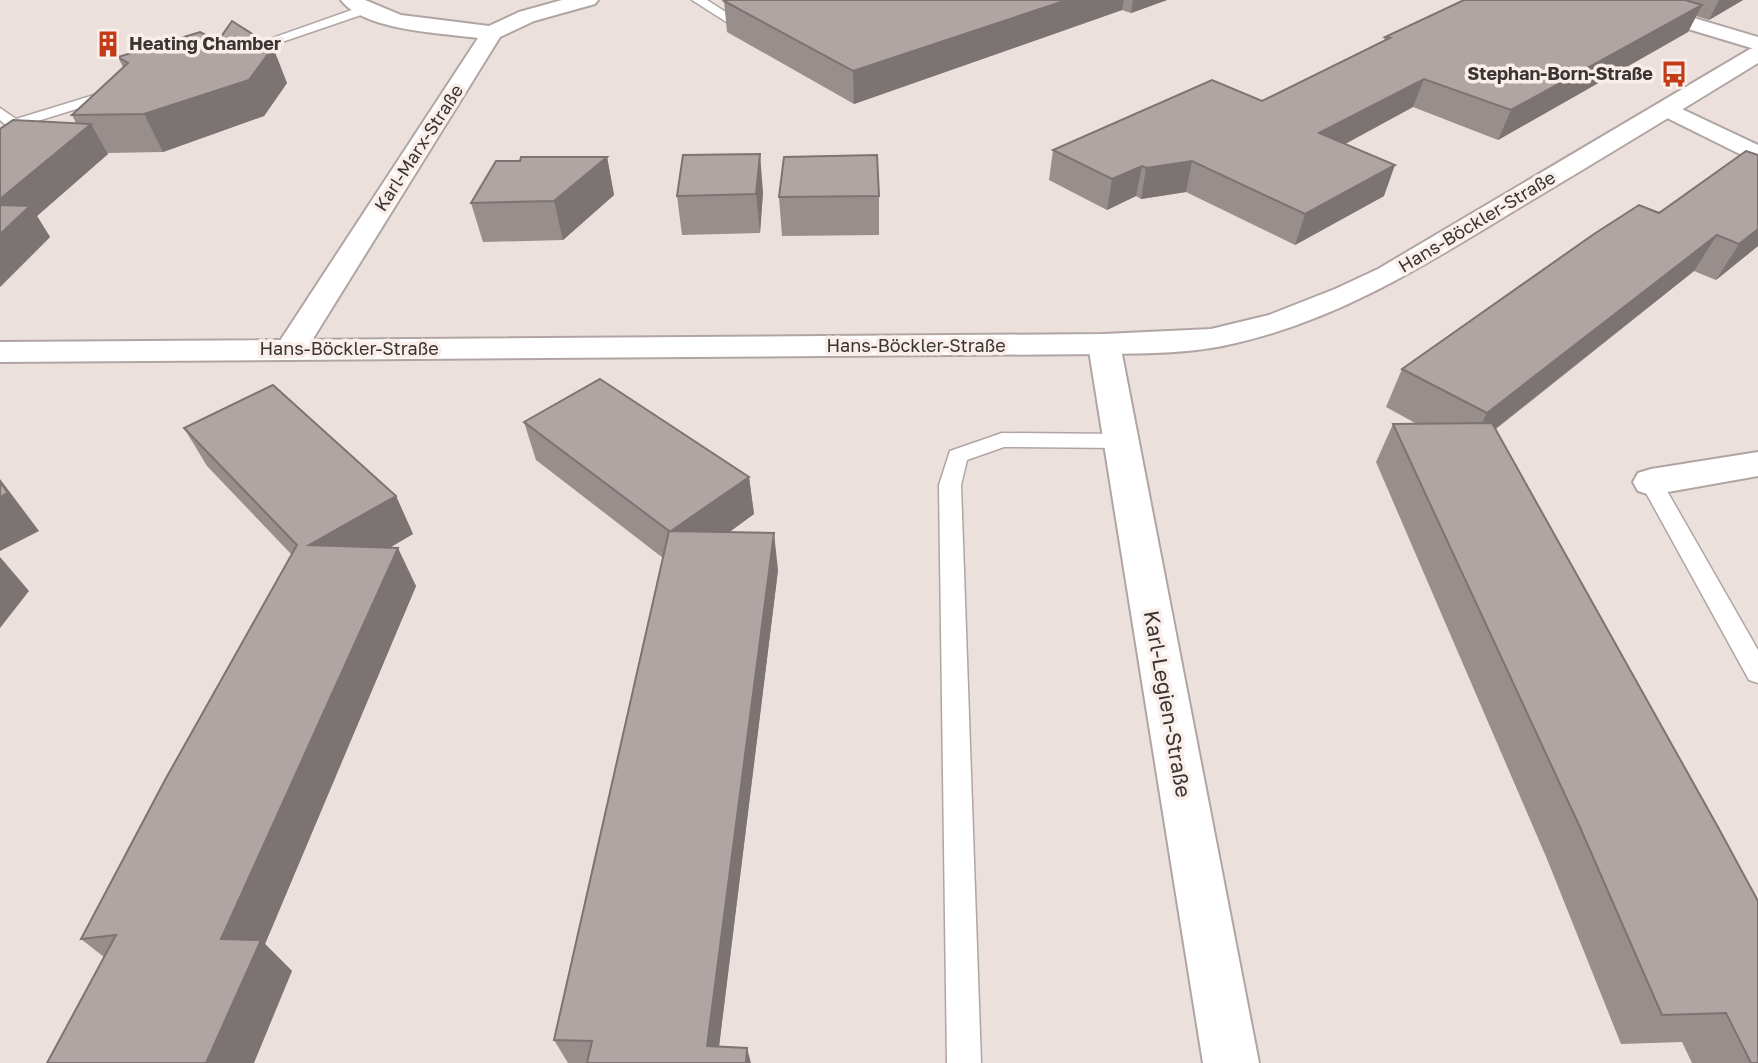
<svg xmlns="http://www.w3.org/2000/svg" width="1758" height="1063" font-family="'Golos Text',sans-serif">
	<style>
		.lines { fill: none; stroke-linecap: round; stroke-linejoin: round }
		.service-casing { stroke: #b1a5a3; stroke-width: 3 }
		.minor-casing { stroke: #b1a5a3; stroke-width: 4 }
		.tertiary-casing { stroke: #b1a5a3; stroke-width: 4 }
		.service { fill: #fff; fill-rule: evenodd }
		.minor { fill: #fff; fill-rule: evenodd }
		.tertiary { fill: #fff; fill-rule: evenodd }
		.wall { fill: #988e8c }
		.shaded-wall { fill: #7c7472 }
		.building { fill: #b1a5a3; stroke: #7c7472; stroke-width: 2 }
		.labels { text-anchor: middle; stroke-width: 7; stroke-linejoin: round; paint-order: stroke }
		.far-poi-label { font-size: 18px; font-weight: bold; fill: #393533; stroke: #faeeeb; text-anchor: start }
		.far-street-label { font-size: 18px; fill: #393533; stroke: #faeeeb }
		.street-label { font-size: 21px; fill: #393533; stroke: #faeeeb }
	</style>
	<rect width="100%" height="100%" fill="#ece0dd"/>
	<g class="lines">
		<!-- service casing -->
		<g class="service-casing">
			<path id="service" d="M 692,0 L 707,0 L 738,20 L 728,23 Z
				M 363,6 L 369,10 L 367,13 L 241,56 L 231,56 L 230,53 Z
				M 117,88 L 124,92 L 122,95 L 18,127 L 8,127 L 0,120 L 0,108 L 16,119 Z
				M 1002,433 L 1120,434 L 1127,436 L 1130,441 L 1127,446 L 1120,448 L 1004,447 L 967,460 L 961,485 L 981,1063 L 947,1063 L 939,485 L 950,451 Z
				M 1651,475 L 1659,477 L 1758,650 L 1758,683 L 1749,680 L 1640,482 L 1643,477 Z"/>
		</g>
		<!-- minor casing -->
		<g class="minor-casing">
			<path id="minor" d="M 341,0 L 365,0 L 401,15 L 489,26 L 519,12 L 562,0 L 598,0 L 595,4 L 534,21 L 500,37 L 306,350 L 301,357 L 290,360 L 279,357 L 274,350 L 478,38 C 443,33 364,31 341,0 Z
				M 1602,0 L 1633,0 L 1758,37 L 1758,50 L 1605,4 Z
				M 1667,102 L 1758,145 L 1758,163 L 1659,114 L 1655,109 L 1659,104 Z
				M 1104,334 L 1115,337 L 1120,344 L 1259,1063 L 1203,1063 L 1088,344 L 1093,337 Z
				M 1758,452 L 1758,476 L 1651,495 L 1638,491 L 1633,482 L 1638,473 L 1651,469 Z"/>
		</g>
		<!-- tertiary casing -->
		<g class="tertiary-casing">
			<path id="tertiary" d="M 1758,47 L 1758,63 C 1678,112 1598,161 1517,209 C 1427,264 1340,319 1236,343 C 1192,354 1149,353 1104,354 L 0,362 L 0,342 L 1104,334 L 1211,329 L 1269,315 L 1335,289 L 1378,269 L 1750,49 Z"/>
		</g>
		<!-- service -->
		<use href="#service" class="service"/>
		<!-- minor -->
		<use href="#minor" class="minor"/>
		<!-- tertiary -->
		<use href="#tertiary" class="tertiary"/>
	</g>
	<!-- wall -->
	<path class="wall" d="M 728,0 L 1167,0 L 1131,13 L 1122,10 L 854,104 L 727,32 L 724,1 Z
		M 1464,0 L 1743,0 L 1709,20 L 1696,16 L 1688,32 L 1498,140 L 1413,107 L 1345,144 L 1384,196 L 1295,245 L 1186,192 L 1141,199 L 1136,196 L 1107,210 L 1049,180 L 1053,150 L 1262,101 L 1384,41 L 1385,37 Z
		M 118,57 L 287,83 L 264,116 L 163,152 L 107,153 L 108,154 L 37,216 L 50,237 L 0,287 L 76,123 L 72,115 L 123,67 Z
		M 607,157 L 614,195 L 563,240 L 483,242 L 471,203 L 520,161 Z
		M 763,192 L 760,233 L 682,235 L 677,196 Z
		M 879,196 L 879,235 L 782,236 L 779,197 Z
		M 1639,205 L 1758,246 L 1716,280 L 1694,271 L 1496,429 L 1758,1063 L 1692,1063 L 1682,1042 L 1621,1044 L 1547,859 L 1376,462 L 1393,424 L 1417,424 L 1386,407 L 1402,369 Z
		M 524,422 L 749,477 L 754,514 L 729,532 L 778,570 L 719,1046 L 751,1063 L 568,1063 L 554,1040 L 663,558 L 536,460 Z
		M 184,428 L 396,496 L 413,534 L 390,547 L 416,586 L 265,944 L 292,971 L 104,957 L 81,939 L 292,555 L 207,466 Z"/>
	<!-- shaded-wall -->
	<path class="shaded-wall" d="M 1067,0 L 1124,0 L 1122,10 L 854,104 L 853,71 Z
		M 1133,0 L 1167,0 L 1131,13 Z
		M 1719,0 L 1743,0 L 1709,20 Z
		M 1702,5 L 1688,32 L 1498,140 L 1511,110 Z
		M 273,47 L 287,83 L 264,116 L 163,152 L 144,114 Z
		M 1424,79 L 1413,107 L 1310,163 L 1319,133 Z
		M 91,124 L 108,154 L 37,216 L 50,237 L 0,287 L 0,199 Z
		M 760,154 L 763,192 L 760,233 L 756,194 Z
		M 607,157 L 614,195 L 563,240 L 554,201 Z
		M 1192,161 L 1186,192 L 1141,199 L 1146,168 Z
		M 1395,165 L 1384,196 L 1295,245 L 1305,214 Z
		M 1142,166 L 1136,196 L 1107,210 L 1112,179 Z
		M 1758,229 L 1758,246 L 1716,280 L 1739,244 Z
		M 1717,235 L 1694,271 L 1467,451 L 1487,413 Z
		M 749,477 L 754,514 L 679,569 L 671,531 Z
		M 0,479 L 39,531 L 0,551 Z
		M 396,496 L 413,534 L 330,583 L 309,545 Z
		M 774,533 L 778,570 L 717,1063 L 707,1046 Z
		M 398,548 L 416,586 L 265,944 L 292,971 L 254,1063 L 206,1063 L 221,939 Z
		M 0,557 L 29,591 L 0,628 Z
		M 747,1048 L 751,1063 L 746,1063 Z"/>
	<!-- building -->
	<path class="building" d="M 728,0 L 1067,0 L 853,71 L 724,1 Z
		M 1464,0 L 1685,0 L 1702,5 L 1511,110 L 1424,79 L 1319,133 L 1395,165 L 1305,214 L 1192,161 L 1146,168 L 1142,166 L 1112,179 L 1053,150 L 1212,80 L 1262,101 L 1390,38 L 1385,37 Z
		M 232,21 L 273,47 L 249,80 L 144,114 L 72,115 L 128,63 L 118,57 L 200,32 L 218,41 Z
		M 13,120 L 91,124 L 0,199 L 0,129 Z
		M 1746,151 L 1758,155 L 1758,229 L 1739,244 L 1717,235 L 1487,413 L 1402,369 L 1594,234 L 1639,205 L 1659,213 Z
		M 760,154 L 756,194 L 677,196 L 683,155 Z
		M 877,155 L 879,196 L 779,197 L 784,157 Z
		M 521,157 L 607,157 L 554,201 L 471,203 L 496,161 L 520,161 Z
		M 0,205 L 30,206 L 0,234 Z
		M 600,379 L 749,477 L 671,531 L 774,533 L 707,1046 L 747,1048 L 746,1063 L 587,1063 L 592,1041 L 554,1040 L 669,531 L 524,422 Z
		M 273,385 L 396,496 L 309,545 L 398,548 L 221,939 L 261,940 L 206,1063 L 47,1063 L 116,935 L 81,939 L 165,780 L 297,545 L 184,428 Z
		M 1492,423 L 1719,829 L 1758,901 L 1758,1063 L 1751,1063 L 1726,1013 L 1662,1015 L 1579,825 L 1393,424 Z
		M 0,482 L 8,493 L 0,497 Z"/>
	<!-- icons -->
	<defs>
		<g id="building-bare" transform="scale(2.1)"><path d="M-4-6H4V6H1V3H-1V6H-4ZM-2.5-4.3h1.7v1.8h-1.7ZM.8-4.3h1.7v1.8H.8ZM-2.5-1h1.7V.8h-1.7ZM.8-1h1.7V.8H.8Z" fill="#c33a17" stroke="#faeeeb" stroke-width="2.5" paint-order="stroke"/></g>
		<g id="bus-bare" transform="scale(2.1)"><path d="M-5-6H5V4H4V6H2V4H-2V6H-4V4H-5ZM-3.5-4V0h7V-4ZM-3.5 1.2v1.5H-2V1.2ZM2 1.2v1.5H3.5V1.2Z" fill="#c33a17" stroke="#faeeeb" stroke-width="2.5" paint-order="stroke"/></g>
	</defs>
	<g fill-rule="evenodd">
		<use href="#building-bare" x="108" y="44"/>
		<use href="#bus-bare" x="1674" y="74"/>
	</g>
	<g class="labels">
		<!-- far-poi labels -->
		<g class="far-poi-label">
			<text x="129" y="50">Heating Chamber</text>
			<text x="1653" y="80" text-anchor="end">Stephan-Born-Straße</text>
		</g>
		<!-- far-street labels -->
		<g class="far-street-label">
			<text transform="translate(419 148) rotate(-57)" y="6">Karl-Marx-Straße</text>
			<text transform="translate(1477 222) rotate(-31)" y="6">Hans-Böckler-Straße</text>
			<text x="916" y="352">Hans-Böckler-Straße</text>
			<text x="349" y="355">Hans-Böckler-Straße</text>
		</g>
		<!-- street labels -->
		<g class="street-label">
			<text transform="translate(1167 704) rotate(80)" y="7">Karl-Legien-Straße</text>
		</g>
	</g>
</svg>
